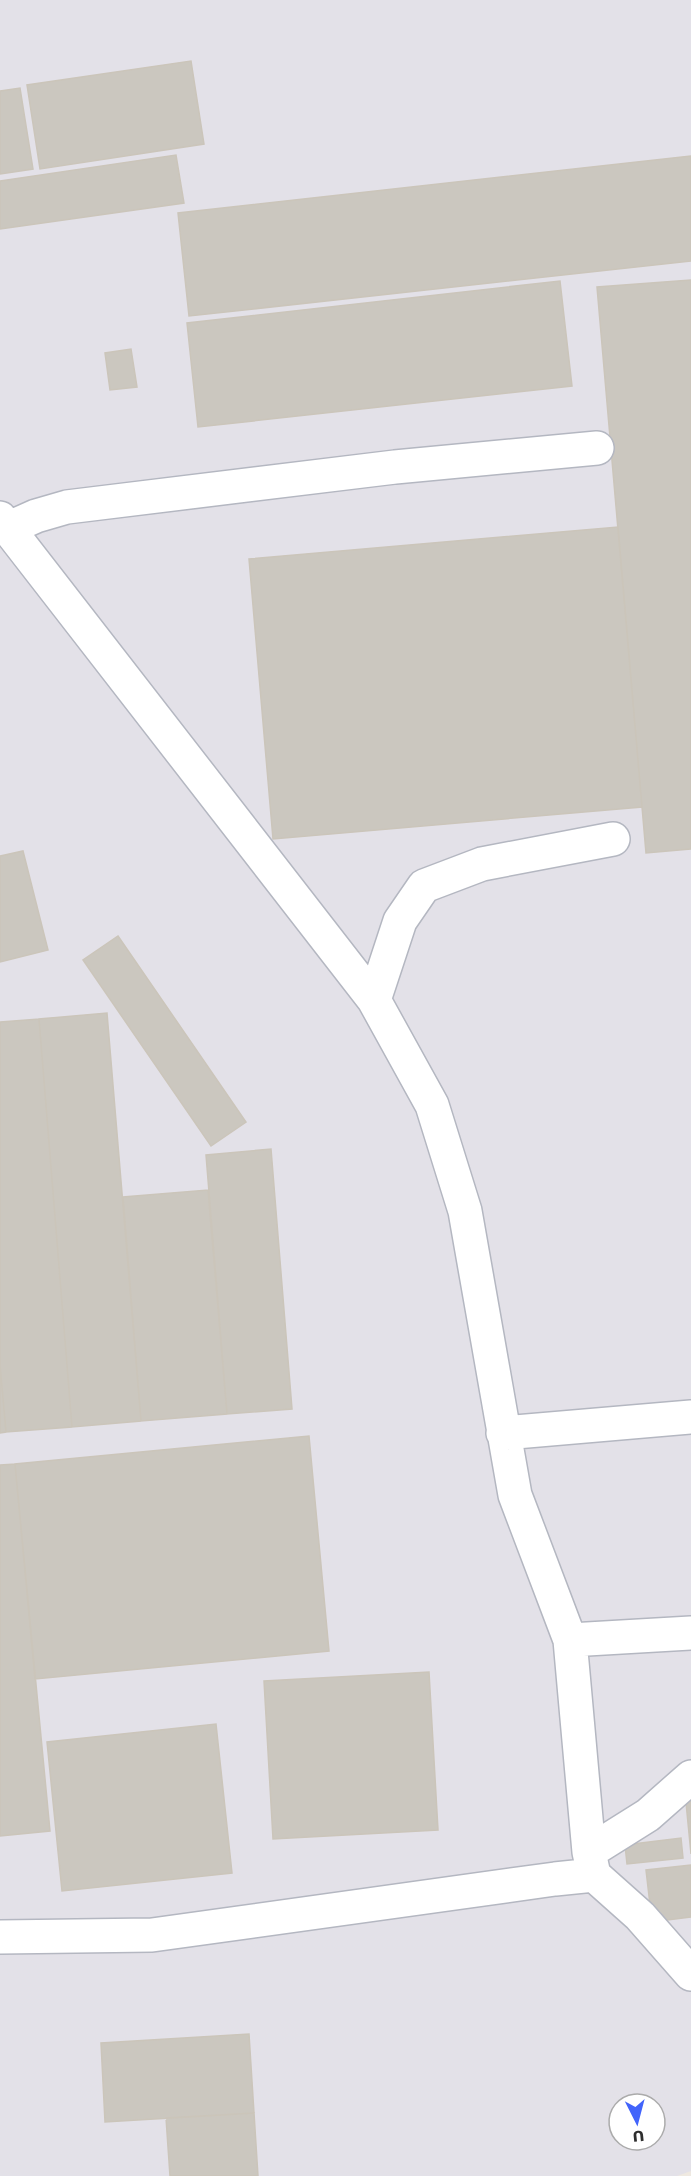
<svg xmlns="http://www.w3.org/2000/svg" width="691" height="2176" font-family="'Work Sans',sans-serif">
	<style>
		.industrial { fill: #e3e1e8; fill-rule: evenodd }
		.building { fill: #cbc7bf; stroke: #cbc5ba; stroke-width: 1.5 }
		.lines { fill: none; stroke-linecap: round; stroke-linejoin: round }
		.minor-casing { stroke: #b4b7c1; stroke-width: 36 }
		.minor { stroke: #fff; stroke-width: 33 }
	</style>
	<rect width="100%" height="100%" fill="#efe9e1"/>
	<!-- industrial -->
	<path class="industrial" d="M 0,0 L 691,0 L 691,2171 L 677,2176 L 0,2176 ZM 619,2104 L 655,2104 L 655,2140 L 619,2140 Z"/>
	<!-- building -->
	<path class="building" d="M 191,61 L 204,144 L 40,169 L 27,85 Z
		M 20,88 L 33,169 L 0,174 L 0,91 Z
		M 176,155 L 184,203 L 0,229 L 0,181 Z
		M 691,156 L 691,261 L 189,316 L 178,213 Z
		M 691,280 L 691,849 L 646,853 L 597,287 Z
		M 560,281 L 572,386 L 198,427 L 187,323 Z
		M 131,349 L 137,387 L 110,390 L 105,353 Z
		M 618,527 L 642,807 L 273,839 L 249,559 Z
		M 23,851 L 48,950 L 0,962 L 0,856 Z
		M 118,936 L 246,1122 L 211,1146 L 83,960 Z
		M 107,1013 L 141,1421 L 72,1427 L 39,1019 Z
		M 39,1019 L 72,1427 L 6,1432 L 0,1365 L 0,1022 Z
		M 271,1149 L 292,1409 L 227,1414 L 206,1155 Z
		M 208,1190 L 227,1414 L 141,1421 L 123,1197 Z
		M 0,1365 L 6,1432 L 0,1433 Z
		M 309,1436 L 329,1651 L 35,1679 L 15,1464 Z
		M 15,1464 L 50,1831 L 0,1836 L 0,1465 Z
		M 429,1672 L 438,1830 L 273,1839 L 264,1681 Z
		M 216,1724 L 232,1873 L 62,1891 L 47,1742 Z
		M 685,1792 L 691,1792 L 691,1854 Z
		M 681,1838 L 683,1858 L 627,1864 L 625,1845 Z
		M 691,1865 L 691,1917 L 652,1922 L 646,1870 Z
		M 249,2034 L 254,2113 L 105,2122 L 101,2043 Z
		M 254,2113 L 258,2176 L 170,2176 L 166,2118 Z"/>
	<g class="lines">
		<!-- minor casing -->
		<g class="minor-casing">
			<path id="minor" d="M 0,518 L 374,1000 L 432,1105 L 465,1211 L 515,1495 L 570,1640
				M 7,529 L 36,516 L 67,507 L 395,467 L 597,448
				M 374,1000 L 400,921 L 424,886 L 482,864 L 613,839
				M 503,1433 L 691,1417
				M 691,1633 L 570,1640 L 589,1852 L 594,1875 L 640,1916 L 691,1974
				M 589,1852 L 648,1815 L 691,1777
				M 0,1937 L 152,1935 L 555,1879 L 594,1875"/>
		</g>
		<!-- minor -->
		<use href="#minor" class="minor"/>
	</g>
	<!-- north arrow -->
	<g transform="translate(637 2122) rotate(174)"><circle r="28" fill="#ffffff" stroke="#ababab" stroke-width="1.5"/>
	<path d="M0-4.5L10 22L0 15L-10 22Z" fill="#4264fb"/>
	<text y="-9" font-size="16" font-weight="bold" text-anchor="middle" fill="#2e2e2e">U</text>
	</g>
</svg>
